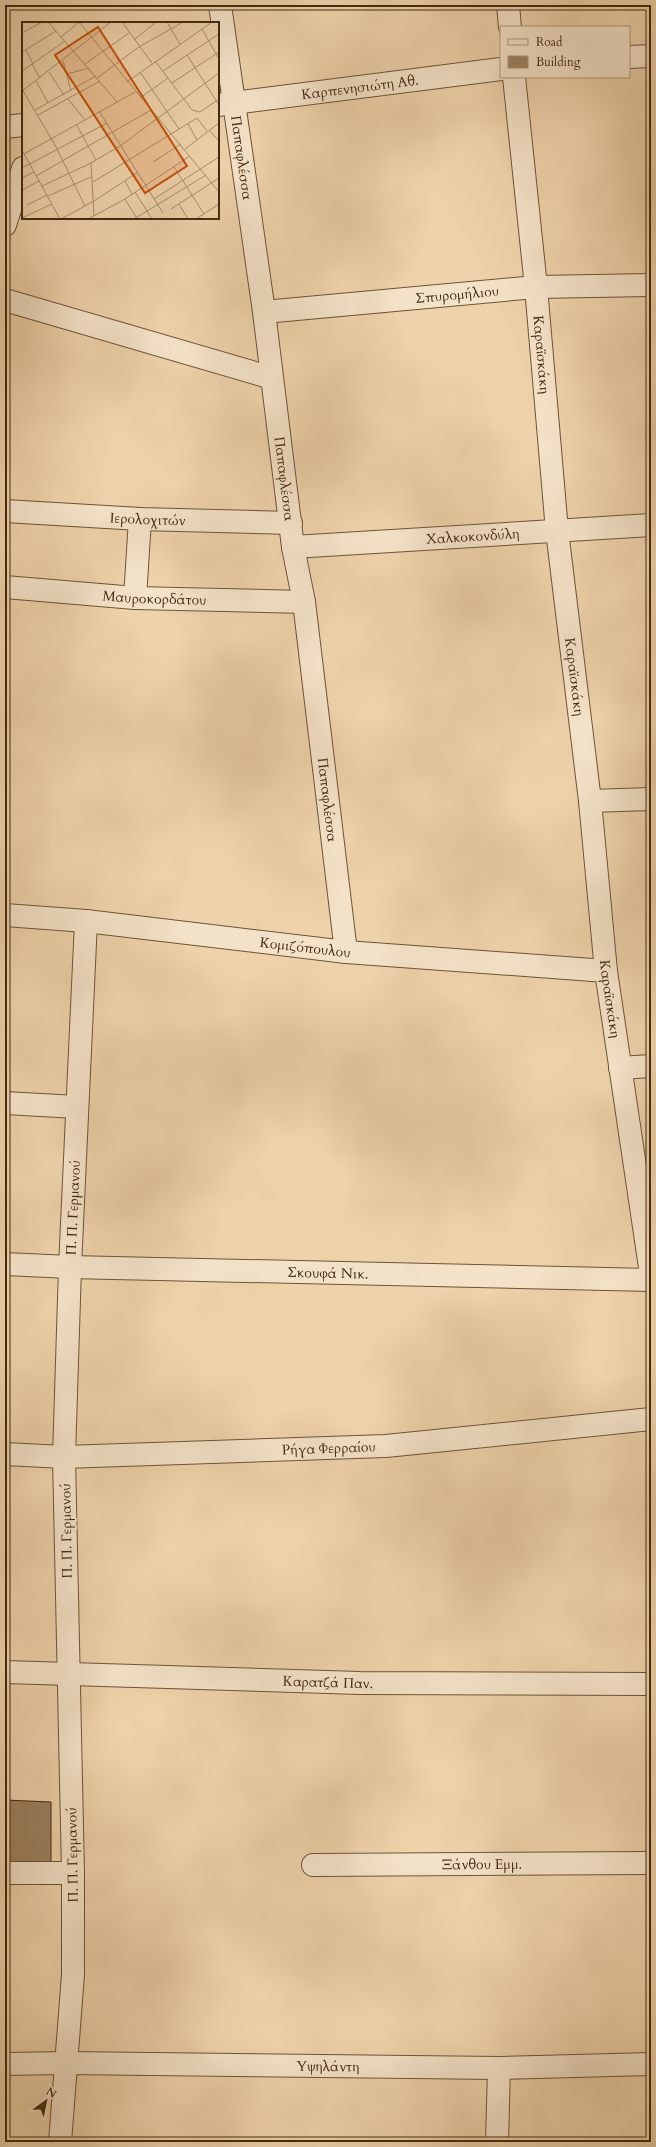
<svg xmlns="http://www.w3.org/2000/svg" width="656" height="2147" font-family="Cardo,serif">
	<style>
		.building { fill: #9b8160; stroke: #422a10 }
		.lines { fill: none; stroke-linecap: round; stroke-linejoin: round }
		.minor-casing { stroke: #6d5436; stroke-width: 24 }
		.minor { stroke: #f4e2c8; stroke-width: 22 }
		.labels { text-anchor: middle; stroke-width: 4; stroke-linejoin: round; paint-order: stroke }
		.street-label { font-size: 14px; fill: #422a10; stroke: #f4e2c8 }
		.inset-road { fill: none; stroke: #a98f6c; stroke-width: 1 }
		.view { fill: #c7500d; fill-opacity: 0.15; stroke: #c7500d; stroke-width: 2 }
		.inset-edge { fill: none; stroke: #422a10; stroke-width: 2 }
	</style>
	<rect width="100%" height="100%" fill="#eed2aa"/>
	<filter id="stains"><feTurbulence type="fractalNoise" baseFrequency=".005" numOctaves="4"/><feColorMatrix values="0 0 0 0 .2 0 0 0 0 .09 0 0 0 0 .02 0 0 0 .5 -.17"/></filter>
	<radialGradient id="worn" r=".72"><stop offset=".6" stop-color="#630" stop-opacity="0"/><stop offset="1" stop-color="#630" stop-opacity=".3"/></radialGradient>
	<!-- building -->
	<path class="building" d="M 5,1800 L 51,1802 L 51,1868 L 5,1867 Z"/>
	<g class="lines">
		<!-- minor casing -->
		<g class="minor-casing">
			<g id="minor">
				<path id="s1" d="M 220,5 L 264,312 L 293,547 L 304,602 L 346,952"/>
				<path d="M 508,5 L 510,27"/>
				<path d="M 629,57 L 651,56"/>
				<path id="s2" d="M 514,77 L 536,287 L 557,531 L 590,801 L 606,971 L 651,1274"/>
				<path id="s3" d="M 218,105 L 501,69"/>
				<path d="M 5,127 L 23,125"/>
				<path d="M 5,225 L 23,168"/>
				<path d="M 5,300 L 272,378"/>
				<path id="s4" d="M 264,312 L 536,287 L 651,285"/>
				<path id="s5" d="M 5,511 L 140,519 L 291,523"/>
				<path id="s6" d="M 293,547 L 651,525"/>
				<path id="s7" d="M 5,587 L 135,598 L 304,602"/>
				<path d="M 135,598 L 140,519"/>
				<path d="M 590,801 L 651,799"/>
				<path id="s8" d="M 5,915 L 86,921 L 346,952 L 606,971"/>
				<path d="M 620,1068 L 651,1066"/>
				<path d="M 5,1103 L 77,1107"/>
				<path id="s9" d="M 5,1264 L 70,1267 L 651,1280"/>
				<path id="s10" d="M 5,1454 L 64,1457 L 386,1446 L 651,1419"/>
				<path id="s11" d="M 5,1672 L 360,1683 L 651,1684"/>
				<path id="s12" d="M 313,1865 L 651,1863"/>
				<path d="M 5,1873 L 73,1873"/>
				<path id="s13" d="M 5,2064 L 67,2063 L 499,2068 L 651,2064"/>
				<path id="s14" d="M 60,2142 L 73,1975 L 73,1873 L 64,1457 L 70,1267 L 86,921"/>
				<path d="M 497,2142 L 499,2068"/>
			</g>
		</g>
		<!-- minor -->
		<use href="#minor" class="minor"/>
	</g>
	<g class="labels">
		<!-- street labels -->
		<g class="street-label">
			<text dy="5" stroke="none"><textPath href="#s3" startOffset="143">Καρπενησιώτη Αθ.</textPath></text>
			<text dy="5" stroke="none"><textPath href="#s1" startOffset="154">Παπαφλέσσα</textPath></text>
			<text dy="5" stroke="none"><textPath href="#s4" startOffset="194">Σπυρομήλιου</textPath></text>
			<text dy="5" stroke="none"><textPath href="#s2" startOffset="279">Καραϊσκάκη</textPath></text>
			<text dy="5" stroke="none"><textPath href="#s1" startOffset="478">Παπαφλέσσα</textPath></text>
			<text dy="5" stroke="none"><textPath href="#s5" startOffset="143">Ιερολοχιτών</textPath></text>
			<text dy="5" stroke="none"><textPath href="#s6" startOffset="180">Χαλκοκονδύλη</textPath></text>
			<text dy="5" stroke="none"><textPath href="#s7" startOffset="150">Μαυροκορδάτου</textPath></text>
			<text dy="5" stroke="none"><textPath href="#s2" startOffset="603">Καραϊσκάκη</textPath></text>
			<text dy="5" stroke="none"><textPath href="#s1" startOffset="802">Παπαφλέσσα</textPath></text>
			<text dy="5" stroke="none"><textPath href="#s8" startOffset="302">Κομιζόπουλου</textPath></text>
			<text dy="5" stroke="none"><textPath href="#s2" startOffset="927">Καραϊσκάκη</textPath></text>
			<text dy="5" stroke="none"><textPath href="#s14" startOffset="935">Π. Π. Γερμανού</textPath></text>
			<text dy="5" stroke="none"><textPath href="#s9" startOffset="323">Σκουφά Νικ.</textPath></text>
			<text dy="5" stroke="none"><textPath href="#s10" startOffset="324">Ρήγα Φερραίου</textPath></text>
			<text transform="translate(66 1531) rotate(-91)" y="5">Π. Π. Γερμανού</text>
			<text dy="5" stroke="none"><textPath href="#s11" startOffset="323">Καρατζά Παν.</textPath></text>
			<text transform="translate(72 1855) rotate(-91)" y="5">Π. Π. Γερμανού</text>
			<text dy="5" stroke="none"><textPath href="#s12" startOffset="169">Ξάνθου Εμμ.</textPath></text>
			<text dy="5" stroke="none"><textPath href="#s13" startOffset="323">Υψηλάντη</textPath></text>
		</g>
	</g>
	<!-- overview -->
	<g transform="translate(22 22)">
		<rect width="197" height="197" fill="#eed2aa"/>
		<path class="inset-road" d="M 26,0 L 95,80M 57,0 L 197,170M 100,0 L 130,41M 145,0 L 158,22M 180,7 L 197,37M 0,11 L 20,0M 39,15 L 57,0M 112,18 L 134,0M 4,28 L 11,42M 0,30 L 34,9M 165,33 L 197,83M 41,39 L 49,69M 133,39 L 170,88 L 178,90 L 197,77M 10,42 L 18,56M 63,42 L 107,11M 0,49 L 43,19M 141,49 L 197,12M 27,50 L 42,73M 118,50 L 157,107M 45,52 L 67,46M 75,56 L 117,25 L 161,0M 14,59 L 26,81M 105,60 L 190,0M 150,61 L 197,30M 0,67 L 33,123 L 63,184M 0,69 L 89,0M 118,76 L 146,56M 46,77 L 62,97M 13,88 L 74,54M 77,89 L 141,191M 16,93 L 78,59M 54,102 L 74,138M 166,102 L 175,118M 187,108 L 197,119M 163,127 L 197,101M 0,128 L 38,197M 2,132 L 113,70M 131,140 L 159,122M 69,141 L 72,194M 152,145 L 182,192M 0,146 L 85,101M 14,154 L 129,88M 0,156 L 12,150M 103,159 L 110,172M 71,160 L 175,96 L 185,109M 20,164 L 69,141 L 98,124 L 197,51M 0,168 L 17,159M 113,170 L 130,197M 26,174 L 69,155M 103,177 L 114,195M 132,177 L 197,135M 157,182 L 166,197M 5,183 L 25,173M 149,187 L 197,156M 0,196 L 30,182M 39,197 L 72,179 L 116,150M 66,197 L 103,177 L 168,134M 112,197 L 184,153M 174,197 L 197,182"/>
		<path class="view" d="M 76,5 L 165,144 L 123,171 L 33,33 Z"/>
		<rect width="197" height="197" class="inset-edge"/>
	</g>
	<!-- margin -->
	<rect width="656" height="2147" fill="none" stroke="#eed2aa" stroke-width="20"/>
	<rect x="6" y="6" width="644" height="2135" fill="none" stroke="#422a10" stroke-width="2"/>
	<rect x="10" y="10" width="636" height="2127" fill="none" stroke="#422a10"/>
	<!-- legend -->
	<rect x="500" y="26" width="130" height="52" fill="#f4e2c8" stroke="#ad987e"/>
	<rect x="508" y="39" width="20" height="6" fill="#f4e2c8" stroke="#ad987e"/>
	<text x="536" y="46" font-size="12" fill="#422a10">Road</text>
	<rect x="508" y="56" width="20" height="12" fill="#9b8160" stroke="#ad987e"/>
	<text x="536" y="66" font-size="12" fill="#422a10">Building</text>
	<!-- north arrow -->
	<g transform="translate(46 2101) rotate(33)" stroke="#f4e2c8" stroke-width="3" paint-order="stroke">
	<path d="M0-3L7 15L0 10L-7 15Z" fill="#422a10"/>
	<text y="-6" font-size="11" font-weight="bold" text-anchor="middle" fill="#422a10">N</text>
	</g>
	<rect width="100%" height="100%" filter="url(#stains)"/>
	<rect width="100%" height="100%" fill="url(#worn)"/>
</svg>
